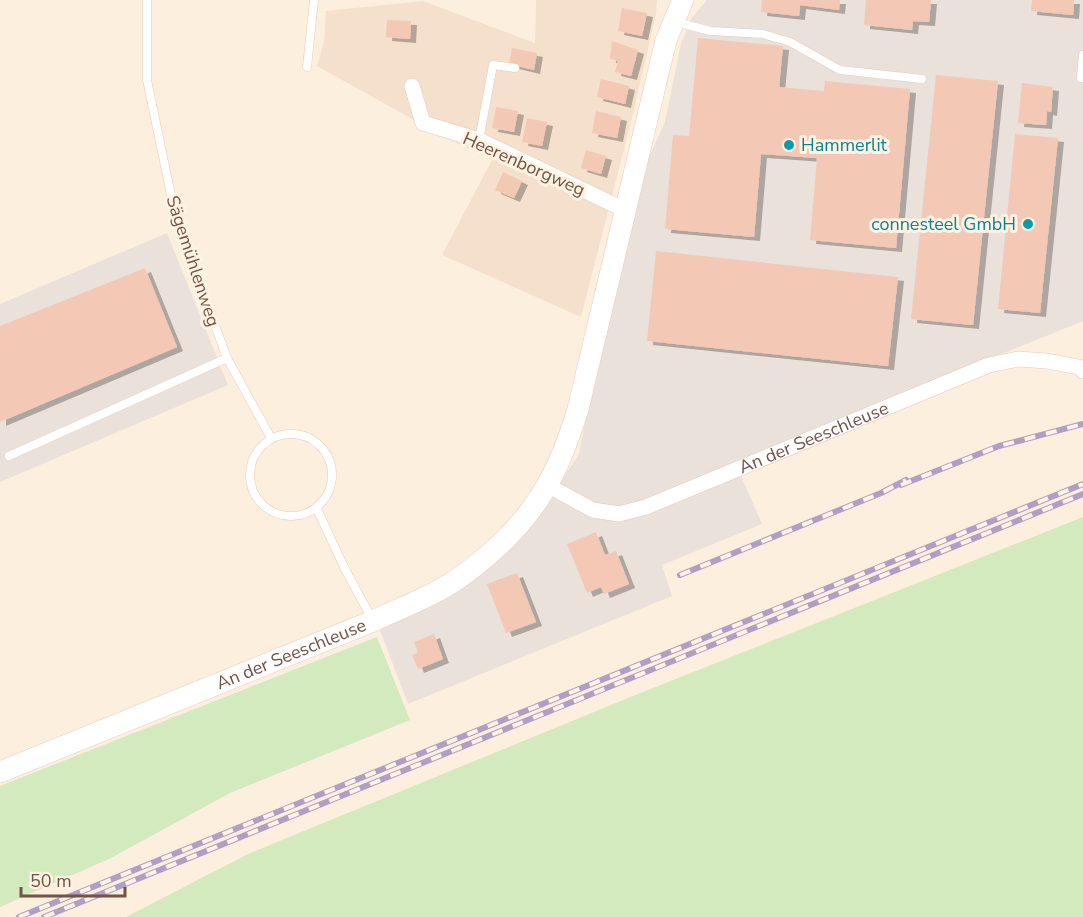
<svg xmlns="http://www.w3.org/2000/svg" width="1083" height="917" font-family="'Nunito Sans',sans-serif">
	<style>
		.residential { fill: #f4e0cc }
		.industrial { fill: #eae1da }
		.green { fill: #d2eabd }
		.building { fill: #f3c9b5; filter: url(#shadow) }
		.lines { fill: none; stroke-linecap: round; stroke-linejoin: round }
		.lane-casing { stroke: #e2ccbd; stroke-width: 9 }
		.street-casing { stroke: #e2ccbd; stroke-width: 16 }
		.secondary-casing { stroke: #e8ccba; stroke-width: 22 }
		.lane { stroke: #fff; stroke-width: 8 }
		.street { stroke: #fff; stroke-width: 15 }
		.secondary { stroke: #fff; stroke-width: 21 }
		.rail-casing { stroke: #b09ec5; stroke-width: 6 }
		.rail { stroke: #fff3e4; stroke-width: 4; stroke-dasharray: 11; stroke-linecap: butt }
		.culture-dot { fill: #0f9aa8; stroke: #fff3e4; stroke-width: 2 }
		.labels { text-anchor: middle; stroke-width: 6; stroke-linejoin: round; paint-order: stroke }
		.culture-label { font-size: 18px; fill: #0d838f; stroke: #fff3e4; text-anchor: start }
		.street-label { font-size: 18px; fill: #735346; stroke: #fff3e4 }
	</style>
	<defs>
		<filter id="shadow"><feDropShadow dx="6" dy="4" stdDeviation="0" flood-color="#0004"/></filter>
	</defs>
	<rect width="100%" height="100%" fill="#fdefde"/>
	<!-- residential -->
	<path class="residential" d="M 536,0 L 657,0 L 656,14 L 632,118 L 581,317 L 442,255 L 492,160 L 450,140 L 317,66 L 324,42 L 326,11 L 423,1 L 535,43 Z"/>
	<!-- industrial -->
	<path class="industrial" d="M 707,0 L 1083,0 L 1083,321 L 735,462 L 762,524 L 662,565 L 672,596 L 408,704 L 380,630 L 454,592 L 521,539 L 579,454 L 625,210 L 665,122 L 681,44 L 691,19 Z
		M 167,233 L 228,385 L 0,482 L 0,304 Z"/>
	<!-- green -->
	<path class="green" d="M 1083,517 L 1083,917 L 126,917 L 248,854 L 628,698 Z
		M 377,637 L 410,720 L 230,793 L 111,858 L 0,907 L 0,786 Z"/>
	<!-- building -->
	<path class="building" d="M 762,0 L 840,0 L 839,10 L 800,5 L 799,16 L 761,12 Z
		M 866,0 L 931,0 L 929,22 L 913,21 L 912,30 L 864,25 Z
		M 1032,0 L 1074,0 L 1073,15 L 1031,11 Z
		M 622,8 L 647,13 L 642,36 L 618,31 Z
		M 387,20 L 411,21 L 410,39 L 386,37 Z
		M 698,38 L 783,46 L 779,87 L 824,91 L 825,81 L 910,89 L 896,248 L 810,240 L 817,158 L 761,154 L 754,237 L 665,229 L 673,135 L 689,136 Z
		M 612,41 L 638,50 L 631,76 L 615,72 L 618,61 L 610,59 Z
		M 512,48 L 537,53 L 534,70 L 509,64 Z
		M 936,75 L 998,81 L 973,325 L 911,319 Z
		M 601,79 L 629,86 L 625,104 L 597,97 Z
		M 1022,83 L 1053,87 L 1051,112 L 1047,111 L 1046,125 L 1018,123 Z
		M 496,107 L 518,111 L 514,132 L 492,128 Z
		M 596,111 L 621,117 L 617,138 L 592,133 Z
		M 527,118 L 547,122 L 542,146 L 522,142 Z
		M 1015,134 L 1058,138 L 1040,313 L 998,309 Z
		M 586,150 L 606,156 L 601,174 L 581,168 Z
		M 503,172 L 522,181 L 514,198 L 495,190 Z
		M 656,251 L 898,277 L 888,366 L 647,341 Z
		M 145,268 L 177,347 L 0,422 L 0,326 Z
		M 596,532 L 605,555 L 616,551 L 629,584 L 604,594 L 601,587 L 587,593 L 567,544 Z
		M 517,573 L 536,622 L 506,633 L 487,584 Z
		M 434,634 L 443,659 L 418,669 L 412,655 L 418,653 L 414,642 Z"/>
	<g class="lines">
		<!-- lane casing -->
		<g class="lane-casing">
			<path id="lane" d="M 147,0 L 147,80 L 176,219 L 227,358 L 271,438
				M 675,22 L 711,31 L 763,34 L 790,42 L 840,70 L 922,79
				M 307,67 L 314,0
				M 1081,78 L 1083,55
				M 479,140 L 493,65 L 515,68
				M250 475a41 41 0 1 1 82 0a41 41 0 1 1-82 0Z
				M 9,456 L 227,358
				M 316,507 L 345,569 L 372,619"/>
		</g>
		<!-- street casing -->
		<g class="street-casing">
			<g id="street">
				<path d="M 412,86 L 423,123 L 479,140 L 625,210"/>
				<path id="s1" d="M 547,485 L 593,510 L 619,514 L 646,507 L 989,365 L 1018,359 L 1047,361 L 1079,367 L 1083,371"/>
			</g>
		</g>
		<!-- secondary casing -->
		<g class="secondary-casing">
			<g id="secondary">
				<path id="s2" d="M 0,772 L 373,621 C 403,607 436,595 463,575 C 495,552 528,520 547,485 C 561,462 570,435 578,409 L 666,40 L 683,0"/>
			</g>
		</g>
		<!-- lane -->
		<use href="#lane" class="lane"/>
		<!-- street -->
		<use href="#street" class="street"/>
		<!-- secondary -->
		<use href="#secondary" class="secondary"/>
		<!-- rail casing -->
		<g class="rail-casing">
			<path id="rail" d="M 901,485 L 999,446 L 1083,424
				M 680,575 L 881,493 L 906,480
				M 19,917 L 1083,484
				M 44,917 L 1083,494"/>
		</g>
		<!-- rail -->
		<use href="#rail" class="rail"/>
	</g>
	<!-- markers -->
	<g class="culture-dot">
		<circle cx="789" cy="145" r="6"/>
		<circle cx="1028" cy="224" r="6"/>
	</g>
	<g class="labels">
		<!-- culture labels -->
		<g class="culture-label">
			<text x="801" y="151">Hammerlit</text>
			<text x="1016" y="230" text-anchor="end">connesteel GmbH</text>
		</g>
		<!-- street labels -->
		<g class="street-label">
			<text transform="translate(524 164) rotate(24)" y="6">Heerenborgweg</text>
			<text transform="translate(193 261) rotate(72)" y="6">Sägemühlenweg</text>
			<text dy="6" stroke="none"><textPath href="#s1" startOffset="288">An der Seeschleuse</textPath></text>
			<text dy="6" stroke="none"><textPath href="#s2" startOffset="314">An der Seeschleuse</textPath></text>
		</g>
	</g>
	<!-- scale -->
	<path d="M21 887v9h104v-9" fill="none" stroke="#735346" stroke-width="3"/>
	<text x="30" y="887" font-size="18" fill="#735346" stroke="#fff3e4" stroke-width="4.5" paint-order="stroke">50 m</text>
</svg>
